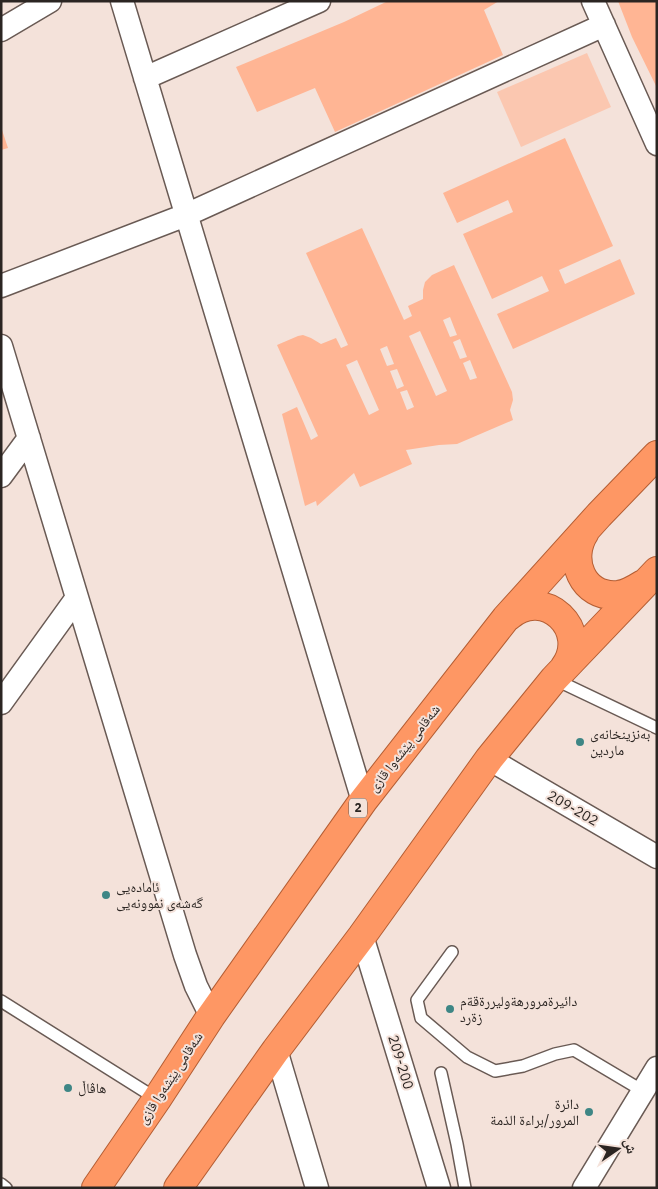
<svg xmlns="http://www.w3.org/2000/svg" width="658" height="1189" font-family="'IBM Plex Sans','Noto Naskh Arabic',sans-serif">
	<style>
		.green { fill: #fbc7b0 }
		.building { fill: #ffb594; fill-rule: evenodd }
		.lines { fill: none; stroke-linecap: round; stroke-linejoin: round }
		.service-casing { stroke: #695a54; stroke-width: 14 }
		.minor-casing { stroke: #695a54; stroke-width: 25 }
		.trunk-casing { stroke: #b45e34; stroke-width: 30 }
		.service { stroke: #fff; stroke-width: 11 }
		.minor { stroke: #fff; stroke-width: 22 }
		.trunk { stroke: #fe9764; stroke-width: 28 }
		.poi-dot { fill: #3e8685; stroke: #f4e2da; stroke-width: 2 }
		.labels { text-anchor: middle; stroke-width: 4; stroke-linejoin: round; paint-order: stroke }
		.shield { fill: #f4e2da; stroke: #675e59; stroke-width: 1 }
		.shield-label { font-size: 12px; font-weight: bold; fill: #2b2522 }
		.poi-label { font-size: 14px; fill: #2b2522; stroke: #f4e2da; text-anchor: start }
		.street-label { font-size: 14px; fill: #2b2522; stroke: #f4e2da }
	</style>
	<rect width="100%" height="100%" fill="#f4e2da"/>
	<!-- green -->
	<path class="green" d="M 587,53 L 611,107 L 521,147 L 497,92 Z"/>
	<!-- building -->
	<path class="building" d="M 388,1 L 499,1 L 484,10 L 503,55 L 335,132 L 315,88 L 257,112 L 236,67 L 344,22 Z
		M 618,1 L 657,1 L 657,88 L 632,37 Z
		M 1,127 L 8,148 L 1,150 Z
		M 565,138 L 613,246 L 559,270 L 565,284 L 620,259 L 635,294 L 513,349 L 497,314 L 549,291 L 542,276 L 492,299 L 463,234 L 513,212 L 508,200 L 457,223 L 443,193 Z
		M 362,228 L 404,320 L 412,316 L 408,306 L 423,299 L 423,290 L 425,282 L 432,275 L 454,265 L 512,392 L 513,400 L 510,410 L 513,420 L 457,444 L 439,445 L 406,450 L 412,464 L 360,487 L 354,473 L 317,506 L 316,501 L 305,506 L 282,414 L 297,407 L 311,440 L 318,436 L 277,345 L 298,336 L 303,335 L 311,338 L 321,344 L 336,338 L 341,348 L 348,345 L 306,253 ZM 450,317 L 457,335 L 450,337 L 443,320 ZM 420,331 L 447,391 L 436,396 L 409,336 ZM 460,339 L 467,357 L 460,359 L 453,342 ZM 387,346 L 394,364 L 387,366 L 380,349 ZM 357,360 L 379,410 L 369,415 L 346,365 ZM 470,360 L 477,378 L 470,380 L 463,363 ZM 397,369 L 404,386 L 397,389 L 390,371 ZM 407,390 L 414,407 L 407,410 L 400,392 Z"/>
	<g class="lines">
		<!-- service casing -->
		<g class="service-casing">
			<path id="service" d="M 554,679 L 657,728
				M 452,952 L 417,1000 L 421,1018 L 467,1057 L 495,1071 L 523,1066 L 555,1054 L 574,1050 L 643,1091
				M 1,1001 L 157,1099
				M 441,1073 L 457,1144 L 465,1188
				M 1,1184 L 6,1188"/>
		</g>
		<!-- minor casing -->
		<g class="minor-casing">
			<path id="minor" d="M 122,1 L 363,801
				M 593,1 L 657,144
				M 1,30 L 50,1
				M 145,78 L 319,1
				M 1,286 L 186,215 L 604,25
				M 1,346 L 185,955 L 196,986 L 211,1016
				M 1,476 L 29,438
				M 1,703 L 76,599
				M 489,759 L 657,857
				M 362,936 L 439,1188
				M 276,1050 L 317,1188
				M 584,1188 L 657,1068"/>
		</g>
		<!-- trunk casing -->
		<g class="trunk-casing">
			<path id="trunk" d="M 585,532 C 567,559 582,598 618,595 C 627,594 635,589 643,584
				M 509,616 C 544,585 592,630 564,668
				M 96,1188 L 157,1099 L 211,1016 L 363,801 L 506,618 L 599,515 L 657,455
				M 178,1188 L 276,1050 L 362,936 L 489,759 L 554,679 L 657,571"/>
		</g>
		<!-- service -->
		<use href="#service" class="service"/>
		<!-- minor -->
		<use href="#minor" class="minor"/>
		<!-- trunk -->
		<use href="#trunk" class="trunk"/>
	</g>
	<!-- markers -->
	<g class="poi-dot">
		<circle cx="580" cy="742" r="5"/>
		<circle cx="106" cy="895" r="5"/>
		<circle cx="450" cy="1009" r="5"/>
		<circle cx="68" cy="1088" r="5"/>
		<circle cx="589" cy="1112" r="5"/>
	</g>
	<g class="labels">
		<!-- shield labels -->
		<rect class="shield" x="349" y="798.5" width="18" height="19" rx="4"/>
		<g class="shield-label">
			<text x="358" y="812">2</text>
		</g>
		<!-- poi labels -->
		<g class="poi-label">
			<text x="590" y="739">بەنزینخانەی<tspan x="590" dy="16">ماردین</tspan></text>
			<text x="116" y="892">ئامادەیی<tspan x="116" dy="16">گەشەی نموونەیی</tspan></text>
			<text x="460" y="1006">دائيرةمرورهةوليررةقةم<tspan x="460" dy="16">زةرد</tspan></text>
			<text x="78" y="1093">هاڤاڵ</text>
			<text x="579" y="1109" text-anchor="end">دائرة<tspan x="579" dy="16">المرور/براءة الذمة</tspan></text>
		</g>
		<!-- street labels -->
		<g class="street-label">
			<text transform="translate(404 748) rotate(-52)" y="5">شەقامی پێشەوا قازی</text>
			<text transform="translate(573 808) rotate(30)" y="5">209-202</text>
			<text transform="translate(401 1062) rotate(73)" y="5">209-200</text>
			<text transform="translate(170 1078) rotate(-57)" y="5">شەقامی پێشەوا قازی</text>
		</g>
	</g>
	<!-- border -->
	<rect width="658" height="1189" fill="none" stroke="#2b2522" stroke-width="5"/>
	<!-- north arrow -->
	<g transform="translate(618 1149) rotate(77)" stroke="#f4e2da" stroke-width="4" paint-order="stroke">
	<path d="M0-4L9 19L0 12L-9 19Z" fill="#2b2522"/>
	<text y="-8" font-size="14" font-weight="bold" text-anchor="middle" fill="#2b2522">ش</text>
	</g>
</svg>
